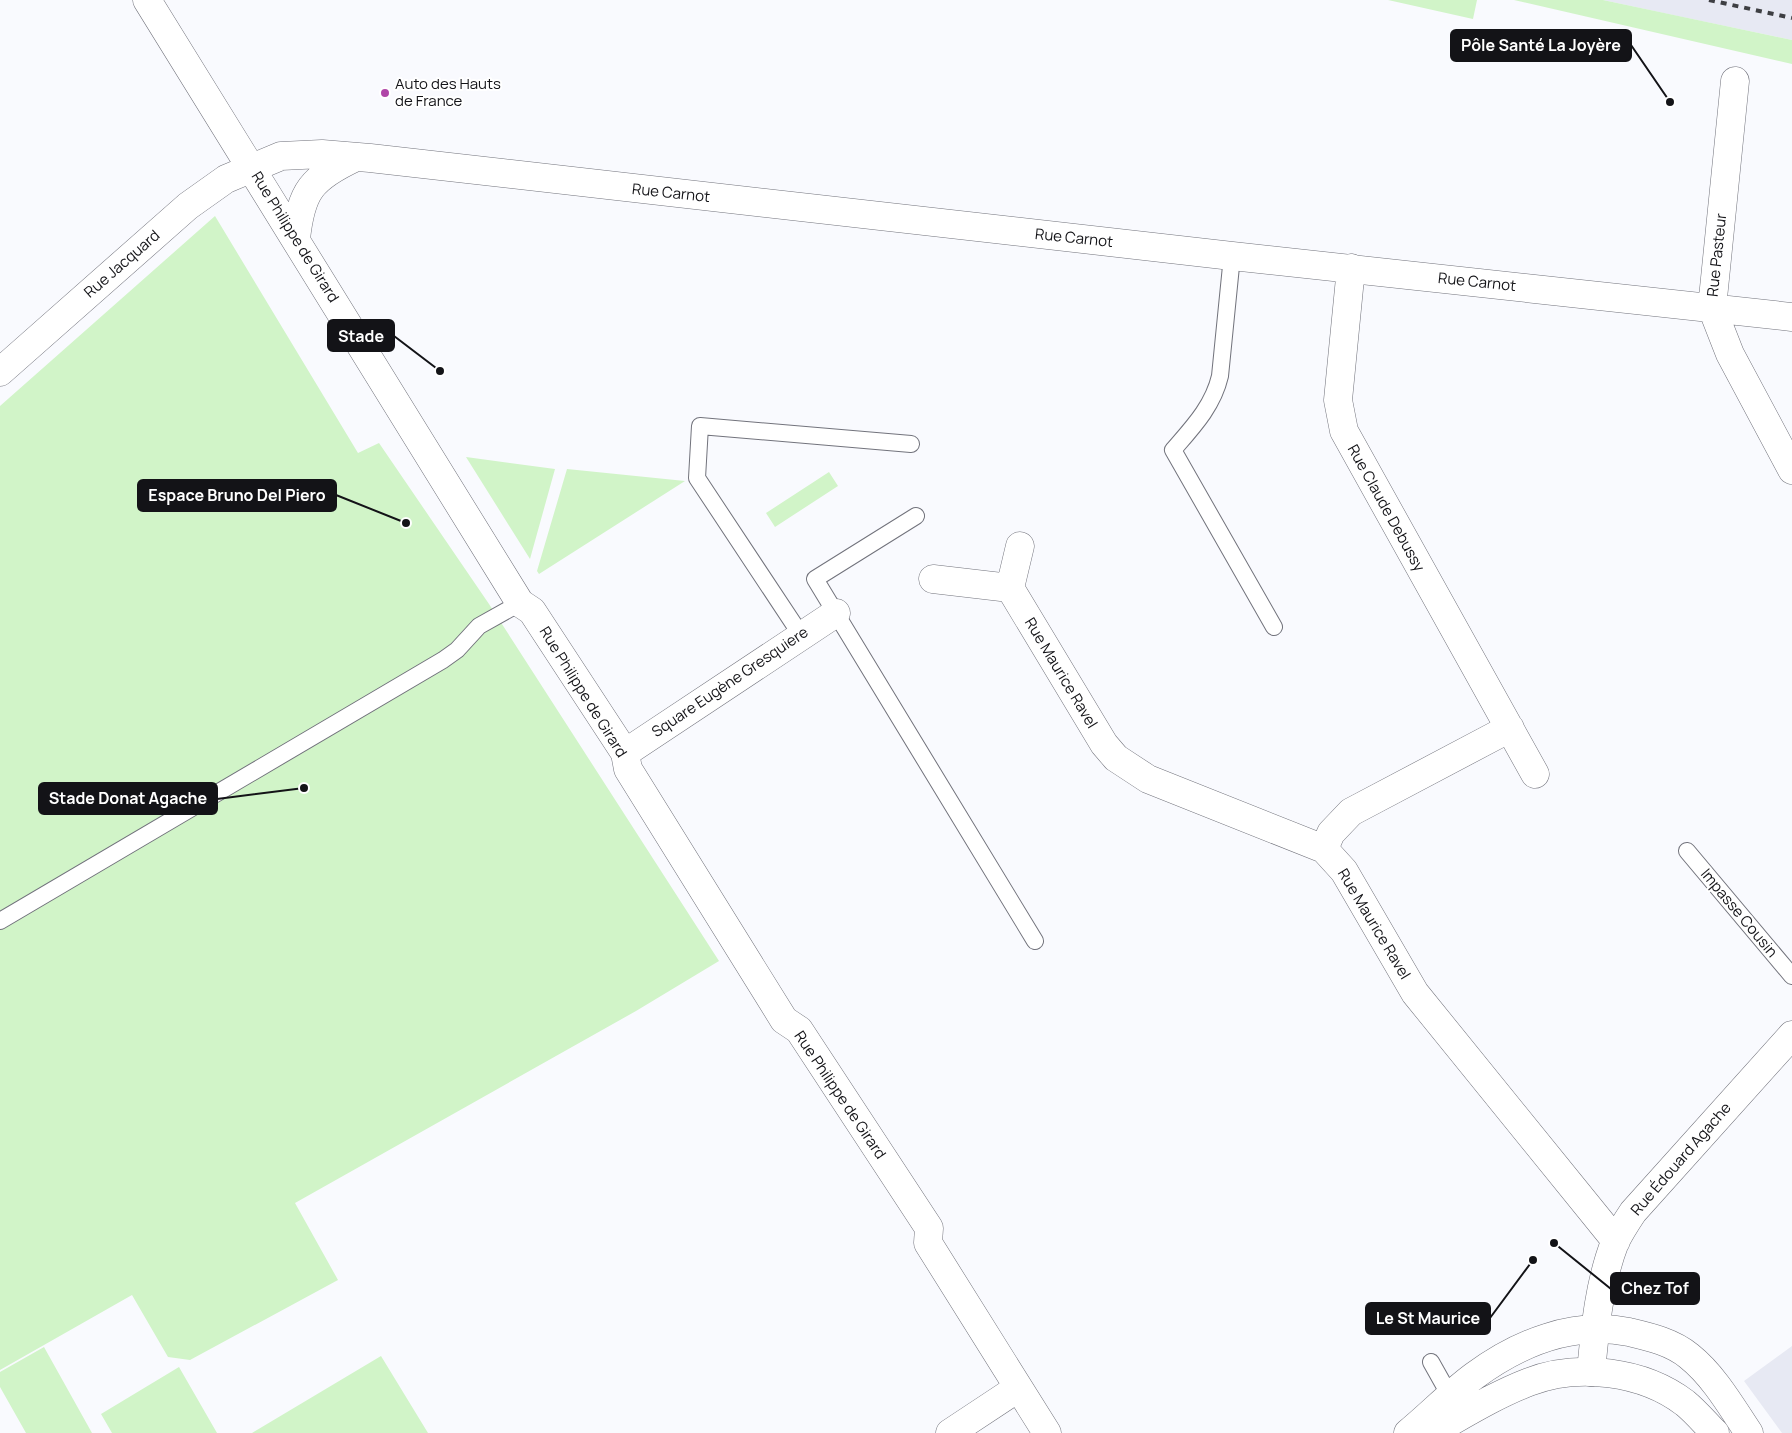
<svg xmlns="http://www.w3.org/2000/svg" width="1792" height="1433" font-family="Manrope,sans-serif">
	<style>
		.built { fill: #e7e9f3 }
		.green { fill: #d1f4c8 }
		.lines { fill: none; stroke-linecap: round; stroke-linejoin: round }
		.service-casing { stroke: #72737c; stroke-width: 18 }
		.minor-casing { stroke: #72737c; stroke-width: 29 }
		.tertiary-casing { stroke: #72737c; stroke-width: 29 }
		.service { stroke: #fff; stroke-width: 16 }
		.minor { stroke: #fff; stroke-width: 28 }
		.tertiary { stroke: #fff; stroke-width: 28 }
		.rail { stroke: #3e3f43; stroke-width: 4; stroke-dasharray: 6 6; stroke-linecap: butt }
		.poi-dot { fill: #b046a7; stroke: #fff; stroke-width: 2 }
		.labels { text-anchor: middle; stroke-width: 4; stroke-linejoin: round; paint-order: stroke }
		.poi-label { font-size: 15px; fill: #131317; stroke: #fff; text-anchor: start }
		.street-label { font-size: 15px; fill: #131317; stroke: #fff }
		.leader { fill: none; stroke: #131317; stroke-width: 2 }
		.callout-dot { fill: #131317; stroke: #fff; stroke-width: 2 }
		.callout { fill: #131317; stroke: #131317; stroke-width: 2 }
		.callout-label { font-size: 16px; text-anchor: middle; font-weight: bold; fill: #fff }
	</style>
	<rect width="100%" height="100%" fill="#f9fafe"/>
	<!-- built -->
	<path class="built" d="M 1603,0 L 1792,0 L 1792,40 L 1673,15 Z
		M 1792,1346 L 1792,1433 L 1782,1433 L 1744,1381 Z"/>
	<!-- green -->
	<path class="green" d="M 1388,0 L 1477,0 L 1473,19 Z
		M 1514,0 L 1603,0 L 1792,40 L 1792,64 Z
		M 215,216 L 358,453 L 379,443 L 489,604 L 719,961 L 636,1011 L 295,1203 L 338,1280 L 190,1360 L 168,1357 L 132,1295 L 0,1370 L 0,406 Z
		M 466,457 L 555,469 L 530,559 Z
		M 567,469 L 685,481 L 539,574 L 537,571 Z
		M 829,472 L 838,486 L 775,527 L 766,513 Z
		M 44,1347 L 92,1433 L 26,1433 L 0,1387 L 0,1372 Z
		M 381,1356 L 428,1433 L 252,1433 Z
		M 179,1367 L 217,1433 L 112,1433 L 101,1414 Z"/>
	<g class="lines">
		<!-- service casing -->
		<g class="service-casing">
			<path id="service" d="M 1232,256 L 1220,376 C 1213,406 1193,427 1173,450 L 1274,627
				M 916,516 L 815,579 L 1035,941
				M 801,635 L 697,478 L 700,426 L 911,444
				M 1687,851 L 1792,976
				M 0,921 L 443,660 L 457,650 L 479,626 L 520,603
				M 1431,1362 L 1454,1403"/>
		</g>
		<!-- minor casing -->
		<g class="minor-casing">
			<path id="minor" d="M 147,0 L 520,603 L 532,611 L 625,753 L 628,769 L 784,1020 L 799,1030 L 929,1228 L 928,1243 L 1047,1433
				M 1735,81 L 1712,308 L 1730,354 L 1792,470
				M 296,239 C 301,191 311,178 356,157
				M 1351,268 L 1338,400 L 1344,431 L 1535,774
				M 0,372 L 188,206 L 226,179 L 281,156 L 322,154 L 370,158 L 1232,256 L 1792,317
				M 933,579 L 1010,588 L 1020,546
				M 1010,588 L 1104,744 L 1116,758 L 1148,779 L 1324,849 L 1344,871 L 1415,993 L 1616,1241
				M 625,753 L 836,613
				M 1324,849 L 1331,833 L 1351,812 L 1510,728
				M 1591,1372 C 1595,1329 1599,1283 1615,1242 C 1620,1232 1627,1221 1633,1212 L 1792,1035
				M 950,1433 L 1018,1388"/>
		</g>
		<!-- tertiary casing -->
		<g class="tertiary-casing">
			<path id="tertiary" d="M 1408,1433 C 1430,1415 1451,1393 1474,1376 C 1519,1343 1573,1321 1629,1332 C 1650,1337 1672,1342 1689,1356 C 1714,1376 1731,1406 1749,1433
				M 1431,1433 C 1463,1415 1495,1395 1529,1382 C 1578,1363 1643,1371 1685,1403 C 1696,1412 1705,1423 1715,1433"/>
		</g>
		<!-- service -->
		<use href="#service" class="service"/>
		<!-- minor -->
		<use href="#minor" class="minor"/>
		<!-- tertiary -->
		<use href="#tertiary" class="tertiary"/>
		<!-- rail -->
		<path class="rail" d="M 1709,0 L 1792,18"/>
	</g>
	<!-- markers -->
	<circle class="poi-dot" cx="385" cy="93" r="5"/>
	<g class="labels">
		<!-- poi labels -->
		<g class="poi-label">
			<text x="395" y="89">Auto des Hauts<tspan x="395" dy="17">de France</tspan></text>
		</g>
		<!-- street labels -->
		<g class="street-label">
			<text transform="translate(671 193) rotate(6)" y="5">Rue Carnot</text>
			<text transform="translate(295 237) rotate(58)" y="5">Rue Philippe de Girard</text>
			<text transform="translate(1074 238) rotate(6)" y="5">Rue Carnot</text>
			<text transform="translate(1717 255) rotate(-84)" y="5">Rue Pasteur</text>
			<text transform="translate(122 264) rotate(-41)" y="5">Rue Jacquard</text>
			<text transform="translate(1477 282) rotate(6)" y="5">Rue Carnot</text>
			<text transform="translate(1386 508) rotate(61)" y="5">Rue Claude Debussy</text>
			<text transform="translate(1061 673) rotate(59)" y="5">Rue Maurice Ravel</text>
			<text transform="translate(730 682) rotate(-34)" y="5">Square Eugène Gresquiere</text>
			<text transform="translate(583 692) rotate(58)" y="5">Rue Philippe de Girard</text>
			<text transform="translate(1739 913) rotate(50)" y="5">Impasse Cousin</text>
			<text transform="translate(1374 924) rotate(59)" y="5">Rue Maurice Ravel</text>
			<text transform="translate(840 1095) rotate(56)" y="5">Rue Philippe de Girard</text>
			<text transform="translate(1681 1159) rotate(-49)" y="5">Rue Édouard Agache</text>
		</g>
	</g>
	<!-- callouts -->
	<path class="leader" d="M1670 102L1631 45M440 371L394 336M406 523L336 495M304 788L217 799M1554 1243L1611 1289M1533 1260L1490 1318"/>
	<g class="callout-dot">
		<circle cx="1670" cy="102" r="5"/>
		<circle cx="440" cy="371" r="5"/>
		<circle cx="406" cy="523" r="5"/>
		<circle cx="304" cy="788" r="5"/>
		<circle cx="1554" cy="1243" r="5"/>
		<circle cx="1533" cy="1260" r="5"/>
	</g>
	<g class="callout">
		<rect x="1451" y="30" width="180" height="31" rx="5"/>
		<rect x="328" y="320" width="66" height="31" rx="5"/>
		<rect x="138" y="480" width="198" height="31" rx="5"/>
		<rect x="39" y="783" width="178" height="31" rx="5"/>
		<rect x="1611" y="1273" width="88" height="31" rx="5"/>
		<rect x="1366" y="1303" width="124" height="31" rx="5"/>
	</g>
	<g class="callout-label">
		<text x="1541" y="51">Pôle Santé La Joyère</text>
		<text x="361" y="342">Stade</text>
		<text x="237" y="501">Espace Bruno Del Piero</text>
		<text x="128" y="804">Stade Donat Agache</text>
		<text x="1655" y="1294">Chez Tof</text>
		<text x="1428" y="1324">Le St Maurice</text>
	</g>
</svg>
